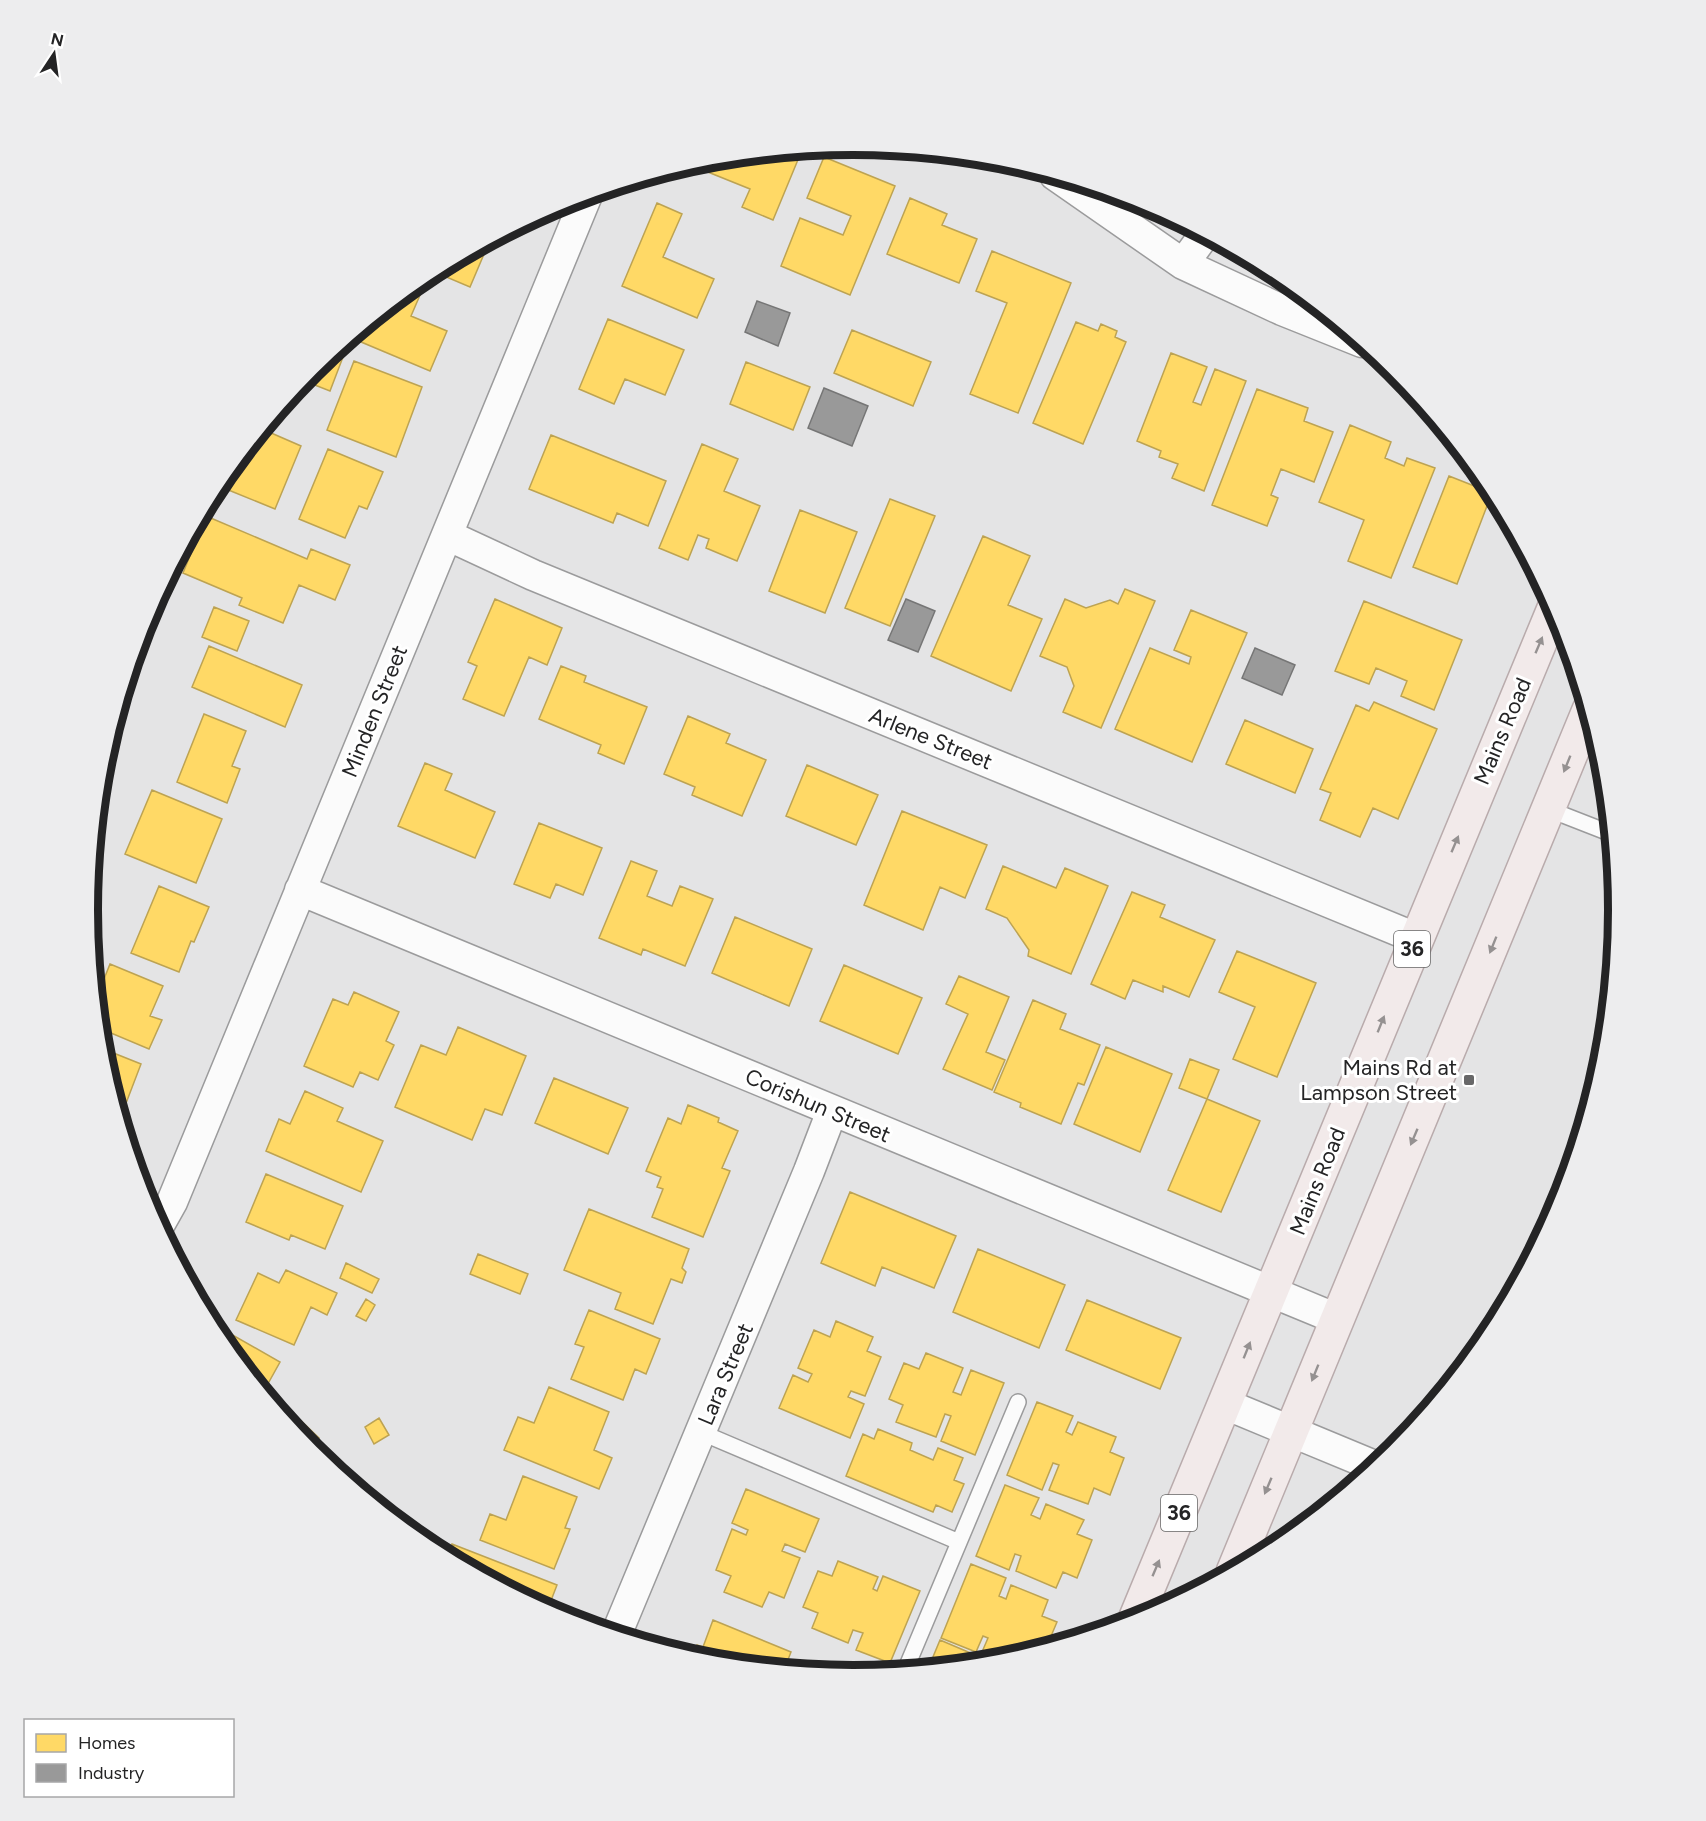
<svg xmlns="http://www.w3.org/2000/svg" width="1706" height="1821" font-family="Figtree,sans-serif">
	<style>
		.homes { fill: #ffd966; stroke: #bda352; stroke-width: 1.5 }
		.industry { fill: #999; stroke: #767676; stroke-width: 1.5 }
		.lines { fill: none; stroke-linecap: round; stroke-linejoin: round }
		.service-casing { stroke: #9b9b9c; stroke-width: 18 }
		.minor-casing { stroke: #9b9b9c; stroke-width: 33 }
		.primary-casing { stroke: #b9abac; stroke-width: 36 }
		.service { stroke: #fbfbfb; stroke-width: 15 }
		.minor { stroke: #fbfbfb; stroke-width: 30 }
		.primary { stroke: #f2eaea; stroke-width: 33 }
		.oneway { fill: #959191 }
		.poi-dot { fill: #676768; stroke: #fff; stroke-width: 2 }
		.labels { text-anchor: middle; stroke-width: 6; stroke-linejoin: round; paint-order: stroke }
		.shield { fill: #fff; stroke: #666; stroke-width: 1.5 }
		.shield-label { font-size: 21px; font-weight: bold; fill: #242425 }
		.street-label { font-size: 22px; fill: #242425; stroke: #fff }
		.poi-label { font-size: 22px; fill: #242425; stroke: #fff; text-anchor: end }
		.rim { fill: none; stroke: #242425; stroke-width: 8 }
	</style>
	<rect width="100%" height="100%" fill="#e4e4e5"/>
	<!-- homes -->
	<path class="homes" d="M 802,150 L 773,220 L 742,207 L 750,189 L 688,164 L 704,159 Z
		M 824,157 L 895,186 L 850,295 L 781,266 L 800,218 L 843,235 L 851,216 L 807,198 Z
		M 910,198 L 947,214 L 942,225 L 977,239 L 959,283 L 887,254 Z
		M 657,203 L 682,214 L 663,257 L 714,279 L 697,318 L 622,286 Z
		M 490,240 L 470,287 L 432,271 Z
		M 992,251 L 1071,283 L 1018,413 L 970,394 L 1007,303 L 976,291 Z
		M 414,285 L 417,286 L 414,292 L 420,295 L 411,316 L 447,331 L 430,371 L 354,339 L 358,331 Z
		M 608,319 L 684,350 L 665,395 L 625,379 L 614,404 L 579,389 Z
		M 1076,322 L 1098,331 L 1101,324 L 1117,331 L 1115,337 L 1126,342 L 1083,444 L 1033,423 Z
		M 852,330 L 931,362 L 913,406 L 834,373 Z
		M 331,353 L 343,357 L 330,391 L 302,380 L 312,369 Z
		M 1171,353 L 1207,367 L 1193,402 L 1201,405 L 1215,369 L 1246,381 L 1204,491 L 1172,478 L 1178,464 L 1159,457 L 1161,451 L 1137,441 Z
		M 354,361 L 422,387 L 396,457 L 327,430 Z
		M 746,362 L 810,387 L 793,430 L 730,404 Z
		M 1257,389 L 1308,408 L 1304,421 L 1333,432 L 1314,482 L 1281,469 L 1271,495 L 1278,498 L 1267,526 L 1212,505 Z
		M 1350,425 L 1391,442 L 1385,458 L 1404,466 L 1407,458 L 1435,468 L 1391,578 L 1348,561 L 1364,520 L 1319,502 Z
		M 262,429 L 301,446 L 275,509 L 226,489 L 240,456 Z
		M 551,435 L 666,481 L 648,526 L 617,513 L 613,523 L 529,489 Z
		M 702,444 L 738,459 L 724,491 L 760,506 L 737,561 L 706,548 L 709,539 L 698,535 L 688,560 L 659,548 Z
		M 328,449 L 383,472 L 367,509 L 359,506 L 345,538 L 299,519 Z
		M 1449,476 L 1492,493 L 1457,584 L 1413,567 Z
		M 890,499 L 935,516 L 890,626 L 845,608 Z
		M 800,510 L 857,532 L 825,613 L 769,591 Z
		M 206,516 L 307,559 L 311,549 L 350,565 L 335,600 L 299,585 L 283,623 L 239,605 L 242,598 L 183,573 Z
		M 983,536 L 1030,556 L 1008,605 L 1042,619 L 1011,691 L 931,656 Z
		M 1125,589 L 1155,601 L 1101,728 L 1063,712 L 1074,686 L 1067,667 L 1040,656 L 1065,599 L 1086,608 L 1110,600 L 1118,604 Z
		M 495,599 L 562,628 L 547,665 L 529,657 L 504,716 L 463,699 L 477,666 L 468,662 Z
		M 1364,601 L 1462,640 L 1434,710 L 1401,696 L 1407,681 L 1376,668 L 1369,684 L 1335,671 Z
		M 214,607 L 249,621 L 237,651 L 202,637 Z
		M 1191,610 L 1247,633 L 1192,762 L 1115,729 L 1150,648 L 1189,664 L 1191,657 L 1174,650 Z
		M 209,646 L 302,685 L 285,727 L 192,687 Z
		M 561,666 L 586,676 L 584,682 L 647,707 L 624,764 L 598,753 L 601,745 L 539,719 Z
		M 1374,702 L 1437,729 L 1398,819 L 1373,808 L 1360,837 L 1320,820 L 1331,793 L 1320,789 L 1356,705 L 1369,711 Z
		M 204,714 L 246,731 L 232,766 L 240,769 L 227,803 L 177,782 Z
		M 688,716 L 730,734 L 726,743 L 766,760 L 742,816 L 692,795 L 695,787 L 664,774 Z
		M 1245,720 L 1313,749 L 1295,793 L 1226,764 Z
		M 425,763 L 452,774 L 445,790 L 495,812 L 475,858 L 398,826 Z
		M 807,765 L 878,795 L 856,845 L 786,816 Z
		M 152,790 L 222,819 L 196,883 L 125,854 Z
		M 902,811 L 987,845 L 965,898 L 940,887 L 923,930 L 864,905 Z
		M 539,823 L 602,848 L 583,895 L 556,884 L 550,898 L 514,884 Z
		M 631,861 L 657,871 L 647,896 L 672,906 L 680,886 L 713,899 L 685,966 L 643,949 L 641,955 L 599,938 Z
		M 1003,866 L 1056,888 L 1065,868 L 1108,886 L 1071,974 L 1028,956 L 1029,950 L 1007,918 L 986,909 Z
		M 159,886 L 209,907 L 194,942 L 191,941 L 179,972 L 131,953 Z
		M 1132,892 L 1165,905 L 1160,917 L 1215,940 L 1189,997 L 1163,986 L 1163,992 L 1133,980 L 1125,999 L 1091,984 Z
		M 735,917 L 812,949 L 789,1006 L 712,973 Z
		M 1237,951 L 1316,983 L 1277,1077 L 1233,1059 L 1255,1007 L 1219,992 Z
		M 110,964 L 163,986 L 150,1016 L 162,1020 L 149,1049 L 99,1028 L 96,999 Z
		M 844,965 L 922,998 L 898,1054 L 820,1021 Z
		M 959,976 L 1009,997 L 986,1052 L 1005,1060 L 992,1090 L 943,1069 L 968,1014 L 946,1004 Z
		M 354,992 L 399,1012 L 386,1041 L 394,1045 L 378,1080 L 360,1072 L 353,1087 L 304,1066 L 333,999 L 348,1005 Z
		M 1033,1000 L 1066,1014 L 1060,1029 L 1100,1045 L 1084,1085 L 1078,1083 L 1061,1124 L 1020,1107 L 1021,1103 L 994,1092 Z
		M 458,1027 L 526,1056 L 502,1115 L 485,1109 L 472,1140 L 395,1107 L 421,1045 L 446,1055 Z
		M 1106,1047 L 1172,1074 L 1140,1152 L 1074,1124 Z
		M 101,1048 L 141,1064 L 120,1119 L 102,1060 Z
		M 1190,1059 L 1219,1070 L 1207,1099 L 1179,1088 Z
		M 554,1078 L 628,1108 L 608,1154 L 535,1123 Z
		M 305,1091 L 343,1108 L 337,1121 L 383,1141 L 361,1192 L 266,1151 L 279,1119 L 290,1124 Z
		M 1207,1099 L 1260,1121 L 1221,1212 L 1168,1190 Z
		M 688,1105 L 719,1118 L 718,1122 L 738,1131 L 722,1168 L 730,1171 L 703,1237 L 652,1217 L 663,1189 L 657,1187 L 661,1177 L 646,1171 L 668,1118 L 681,1124 Z
		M 266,1174 L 343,1206 L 325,1249 L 291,1235 L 289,1240 L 246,1222 Z
		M 850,1192 L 956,1236 L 934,1288 L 882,1267 L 875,1286 L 821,1263 Z
		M 589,1209 L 689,1249 L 682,1268 L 686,1272 L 682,1283 L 671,1279 L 653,1324 L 615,1309 L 621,1293 L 564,1270 Z
		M 978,1249 L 1065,1285 L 1039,1348 L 953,1312 Z
		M 478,1254 L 528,1274 L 520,1294 L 470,1274 Z
		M 346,1263 L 379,1279 L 372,1293 L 340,1278 Z
		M 286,1270 L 337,1293 L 327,1315 L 311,1307 L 294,1345 L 236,1320 L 258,1273 L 279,1283 Z
		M 366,1299 L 375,1305 L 366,1321 L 356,1316 Z
		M 1087,1300 L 1181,1338 L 1160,1389 L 1066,1350 Z
		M 589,1310 L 660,1339 L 646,1374 L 635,1369 L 623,1400 L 571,1379 L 584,1347 L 575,1344 Z
		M 208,1321 L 280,1362 L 265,1389 L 259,1386 L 258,1388 L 216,1336 Z
		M 836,1321 L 873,1337 L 867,1351 L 881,1357 L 865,1396 L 851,1391 L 848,1397 L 864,1404 L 850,1438 L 779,1408 L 793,1375 L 808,1382 L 812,1374 L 798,1368 L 814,1330 L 830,1337 Z
		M 926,1353 L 963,1368 L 953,1392 L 961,1395 L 971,1370 L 1004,1383 L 975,1455 L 941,1441 L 951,1416 L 945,1414 L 936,1437 L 896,1422 L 903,1405 L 889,1399 L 904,1363 L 919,1369 Z
		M 549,1387 L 609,1412 L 594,1450 L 612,1458 L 599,1489 L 504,1450 L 518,1417 L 534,1423 Z
		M 1037,1402 L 1073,1416 L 1066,1432 L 1072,1435 L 1078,1422 L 1116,1437 L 1110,1452 L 1124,1458 L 1110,1495 L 1094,1488 L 1088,1504 L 1049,1490 L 1059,1465 L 1053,1463 L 1042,1490 L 1007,1475 Z
		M 296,1416 L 319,1438 L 308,1448 L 288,1424 Z
		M 379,1418 L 389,1435 L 374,1444 L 365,1427 Z
		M 878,1429 L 912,1443 L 910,1450 L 933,1460 L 938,1448 L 963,1458 L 954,1480 L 964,1484 L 952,1512 L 936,1505 L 933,1512 L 846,1476 L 863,1434 L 874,1439 Z
		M 523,1476 L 577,1497 L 565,1528 L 570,1529 L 554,1569 L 480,1540 L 490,1514 L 506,1520 Z
		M 1005,1485 L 1039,1498 L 1031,1515 L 1040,1519 L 1046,1504 L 1084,1520 L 1077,1534 L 1092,1540 L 1077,1578 L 1063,1572 L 1056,1588 L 1016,1571 L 1021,1556 L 1015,1554 L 1009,1570 L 976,1556 Z
		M 746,1489 L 819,1519 L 805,1552 L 785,1544 L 782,1551 L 800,1558 L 784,1598 L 769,1592 L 762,1607 L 724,1592 L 731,1576 L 716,1570 L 732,1529 L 746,1535 L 748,1530 L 732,1523 Z
		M 452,1544 L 557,1585 L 547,1611 L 447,1558 Z
		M 838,1561 L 878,1577 L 873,1589 L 877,1591 L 883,1576 L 920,1591 L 890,1663 L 856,1650 L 863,1633 L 853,1630 L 848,1643 L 812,1628 L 818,1613 L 803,1607 L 818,1571 L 832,1576 Z
		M 971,1564 L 1006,1578 L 999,1596 L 1006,1599 L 1011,1585 L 1048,1600 L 1042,1616 L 1057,1622 L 1046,1648 L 1004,1661 L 982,1652 L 988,1638 L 983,1636 L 976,1652 L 941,1638 Z
		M 713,1620 L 791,1652 L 784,1670 L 703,1662 L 692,1658 L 697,1645 L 703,1647 Z
		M 940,1640 L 994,1663 L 928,1669 Z
		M 850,1667 L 868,1675 L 846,1676 Z"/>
	<!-- industry -->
	<path class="industry" d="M 757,301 L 790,313 L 778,346 L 745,332 Z
		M 824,388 L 868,406 L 852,446 L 808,428 Z
		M 906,599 L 935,611 L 918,652 L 888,640 Z
		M 1255,648 L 1295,665 L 1282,695 L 1242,678 Z"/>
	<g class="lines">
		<!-- service casing -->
		<g class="service-casing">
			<path id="service" d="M 1548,809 L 1612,834
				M 700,1432 L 959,1542
				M 907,1666 L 1018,1402"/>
		</g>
		<!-- minor casing -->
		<g class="minor-casing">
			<path id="minor" d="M 1055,175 L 1183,264 L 1282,310 L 1362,342
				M 1183,264 L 1205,234
				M 447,535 L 533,575 L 1416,938
				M 300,890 L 1337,1319
				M 158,1227 L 172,1202 L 587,195
				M 1225,1404 L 1377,1467
				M 616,1635 L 809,1171 L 832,1111"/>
		</g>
		<!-- primary casing -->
		<g class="primary-casing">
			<path id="primary" d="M 1233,1572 L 1589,710
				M 1134,1622 L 1555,606"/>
		</g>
		<!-- service -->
		<use href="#service" class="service"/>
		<!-- minor -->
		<use href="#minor" class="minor"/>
		<!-- primary -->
		<use href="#primary" class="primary"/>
	</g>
	<!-- one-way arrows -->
	<defs><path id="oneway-solid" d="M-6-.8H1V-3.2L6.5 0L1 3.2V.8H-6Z" transform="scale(1.5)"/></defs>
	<g class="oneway">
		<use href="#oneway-solid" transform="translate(1539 645) rotate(-67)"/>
		<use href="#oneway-solid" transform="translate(1567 764) rotate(112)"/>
		<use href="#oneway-solid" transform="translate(1455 844) rotate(-67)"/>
		<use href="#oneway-solid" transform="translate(1493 945) rotate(112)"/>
		<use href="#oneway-solid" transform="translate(1381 1024) rotate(-68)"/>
		<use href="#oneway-solid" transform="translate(1414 1137) rotate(113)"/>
		<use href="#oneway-solid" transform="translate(1247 1350) rotate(-68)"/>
		<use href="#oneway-solid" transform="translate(1315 1373) rotate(112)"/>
		<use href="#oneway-solid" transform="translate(1268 1486) rotate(113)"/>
		<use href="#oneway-solid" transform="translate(1156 1568) rotate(-67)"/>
	</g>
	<!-- markers -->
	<rect class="poi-dot" x="1463" y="1074" width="12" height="12" rx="3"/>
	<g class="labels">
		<!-- shield labels -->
		<g class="shield">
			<rect x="1394" y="931" width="36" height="36" rx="4.5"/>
			<rect x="1161" y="1495" width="36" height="36" rx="4.5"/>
		</g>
		<g class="shield-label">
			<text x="1412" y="956">36</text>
			<text x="1179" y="1520">36</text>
		</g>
		<!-- street labels -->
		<g class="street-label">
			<text transform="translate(374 711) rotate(-68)" y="8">Minden Street</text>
			<text transform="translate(1502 731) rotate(-67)" y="8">Mains Road</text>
			<text transform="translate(931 738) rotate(22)" y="8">Arlene Street</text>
			<text transform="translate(818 1105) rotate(23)" y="8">Corishun Street</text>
			<text transform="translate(1317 1181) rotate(-68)" y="8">Mains Road</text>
			<text transform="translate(725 1374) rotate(-67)" y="8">Lara Street</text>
		</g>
		<!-- poi labels -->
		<g class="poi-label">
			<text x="1457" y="1075">Mains Rd at<tspan x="1457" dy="25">Lampson Street</tspan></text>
		</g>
	</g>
	<!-- crop -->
	<path d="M0 0H1706V1821H0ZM98 910a755 755 0 1 1 1510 0a755 755 0 1 1-1510 0Z" fill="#ededee" fill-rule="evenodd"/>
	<path class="rim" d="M98 910a755 755 0 1 1 1510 0a755 755 0 1 1-1510 0Z"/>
	<!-- legend -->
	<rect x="24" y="1719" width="210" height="78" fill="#ffffff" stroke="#a7a7a8" stroke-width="1.5"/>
	<rect x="36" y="1734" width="30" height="18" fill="#ffd966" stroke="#a7a7a8" stroke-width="1.5"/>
	<text x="78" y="1749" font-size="18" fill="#242425">Homes</text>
	<rect x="36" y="1764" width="30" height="18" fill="#999999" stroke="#a7a7a8" stroke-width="1.5"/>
	<text x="78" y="1779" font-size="18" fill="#242425">Industry</text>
	<!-- north arrow -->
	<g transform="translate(54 54) rotate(13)" stroke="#ffffff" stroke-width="4.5" paint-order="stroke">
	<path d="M0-4.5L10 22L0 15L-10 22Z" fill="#242425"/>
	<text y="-9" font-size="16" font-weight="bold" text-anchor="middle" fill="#242425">N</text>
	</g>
</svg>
